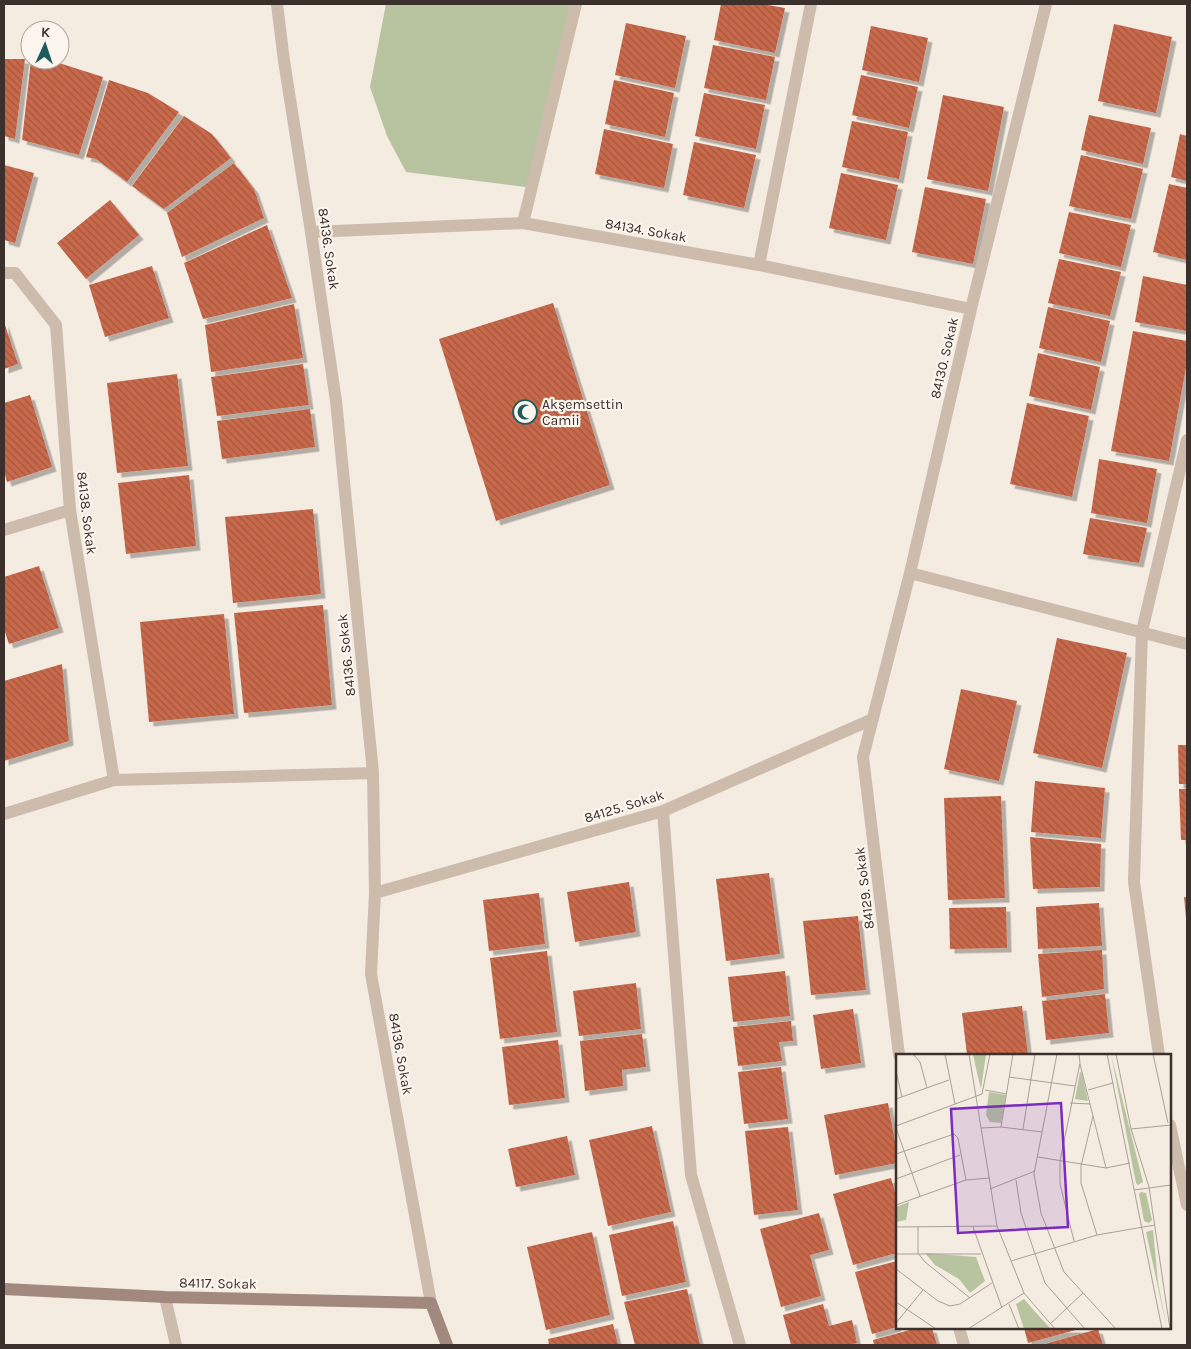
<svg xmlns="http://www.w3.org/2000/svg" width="1191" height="1349" font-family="Karla,sans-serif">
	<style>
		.green { fill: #b8c4a0 }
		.building { fill: url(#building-back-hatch); filter: url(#shadow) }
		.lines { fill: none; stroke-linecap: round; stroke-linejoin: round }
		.street { stroke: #cdbbac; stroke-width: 12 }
		.secondary { stroke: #a18a7d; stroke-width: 12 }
		.labels { text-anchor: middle; stroke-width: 4.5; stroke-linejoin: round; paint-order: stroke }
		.street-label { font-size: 14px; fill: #3b302b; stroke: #fbf5ee }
		.poi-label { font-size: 14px; fill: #3b302b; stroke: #fbf5ee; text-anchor: start }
		.inset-road { fill: none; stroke: #aaa098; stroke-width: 1 }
		.view { fill: #7b2cbf; fill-opacity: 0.15; stroke: #7b2cbf; stroke-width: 2.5 }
		.inset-edge { fill: none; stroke: #3b302b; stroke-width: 2.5 }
	</style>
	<defs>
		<pattern id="building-back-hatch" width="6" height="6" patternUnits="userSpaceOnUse" patternTransform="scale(1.25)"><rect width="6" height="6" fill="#c8694b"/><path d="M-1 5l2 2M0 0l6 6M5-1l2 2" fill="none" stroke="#a4573f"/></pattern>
		<filter id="shadow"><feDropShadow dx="4.5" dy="4.5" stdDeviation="0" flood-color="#0004"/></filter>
	</defs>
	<rect width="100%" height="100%" fill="#f4ebe1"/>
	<!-- green -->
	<path class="green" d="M 386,4 L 571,4 L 533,188 L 406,172 L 387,136 L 370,87 Z"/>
	<!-- building -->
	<path class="building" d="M 721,4 L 762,4 L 785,8 L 775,53 L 714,40 Z
		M 626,23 L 686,36 L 675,88 L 615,75 Z
		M 1114,24 L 1172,37 L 1156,113 L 1098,101 Z
		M 871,26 L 928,38 L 919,82 L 862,70 Z
		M 713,45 L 775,57 L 766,100 L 704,88 Z
		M 4,59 L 25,59 L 15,139 L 4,136 Z
		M 31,60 L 56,62 L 103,77 L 79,155 L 22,140 Z
		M 861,75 L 918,87 L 909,128 L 852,115 Z
		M 109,80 L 148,93 L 179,112 L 127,182 L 96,159 L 86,157 Z
		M 614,80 L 674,93 L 665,137 L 605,124 Z
		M 704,93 L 765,105 L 756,149 L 695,136 Z
		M 943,95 L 1004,107 L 988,191 L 927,179 Z
		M 1089,115 L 1151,128 L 1143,164 L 1081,150 Z
		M 184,116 L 212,134 L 231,158 L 164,209 L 132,186 Z
		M 852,121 L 908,132 L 899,179 L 842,167 Z
		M 604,129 L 673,144 L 664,188 L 595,174 Z
		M 1180,134 L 1187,136 L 1187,181 L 1171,177 Z
		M 694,142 L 756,155 L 744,208 L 683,195 Z
		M 1081,155 L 1143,169 L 1131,219 L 1069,206 Z
		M 234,163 L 254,189 L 264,218 L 182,257 L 167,213 Z
		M 4,165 L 34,173 L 15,243 L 4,240 Z
		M 841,173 L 898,185 L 886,240 L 829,228 Z
		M 1169,184 L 1187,188 L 1187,260 L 1153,252 Z
		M 925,187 L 986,199 L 973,264 L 912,252 Z
		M 110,200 L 139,235 L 86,279 L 57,243 Z
		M 1069,212 L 1131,225 L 1121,267 L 1059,253 Z
		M 267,225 L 292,298 L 203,319 L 184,263 Z
		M 1059,259 L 1121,272 L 1110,316 L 1048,303 Z
		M 152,266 L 169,318 L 105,337 L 89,285 Z
		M 1143,276 L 1187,285 L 1187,331 L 1135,322 Z
		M 553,303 L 610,485 L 496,521 L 439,339 Z
		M 294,304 L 303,358 L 211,372 L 205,325 Z
		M 1048,307 L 1110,321 L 1101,362 L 1039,348 Z
		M 4,322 L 18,364 L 4,369 Z
		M 1133,331 L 1187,341 L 1187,362 L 1169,461 L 1111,451 Z
		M 1038,353 L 1100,367 L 1091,410 L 1029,396 Z
		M 303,364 L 309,405 L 217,416 L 211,377 Z
		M 177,374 L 188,466 L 117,473 L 107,383 Z
		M 30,395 L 52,467 L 7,482 L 4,471 L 4,403 Z
		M 1027,403 L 1089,416 L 1072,497 L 1010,484 Z
		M 310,409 L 315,447 L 222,459 L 217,421 Z
		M 1099,459 L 1157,469 L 1147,523 L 1091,513 Z
		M 189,475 L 196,546 L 126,554 L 118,483 Z
		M 313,509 L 321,594 L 233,603 L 225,517 Z
		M 1090,518 L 1147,528 L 1139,563 L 1083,554 Z
		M 39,566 L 59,628 L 9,644 L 4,629 L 4,577 Z
		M 323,605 L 332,705 L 244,713 L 234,613 Z
		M 224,614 L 234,714 L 149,722 L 140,622 Z
		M 1057,638 L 1127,653 L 1102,768 L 1033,753 Z
		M 62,664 L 69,741 L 4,761 L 4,681 Z
		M 961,689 L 1017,701 L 999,781 L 944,769 Z
		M 1178,745 L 1187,745 L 1187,784 L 1179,784 Z
		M 1035,781 L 1105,788 L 1101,838 L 1031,832 Z
		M 1179,789 L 1187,789 L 1187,840 L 1181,840 Z
		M 1001,796 L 1005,898 L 948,900 L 944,798 Z
		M 1030,837 L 1101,844 L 1100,887 L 1033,889 Z
		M 769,873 L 780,954 L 726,961 L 716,879 Z
		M 629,882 L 636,932 L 575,942 L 567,892 Z
		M 539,893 L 545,944 L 489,951 L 483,900 Z
		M 1184,897 L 1187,897 L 1187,918 L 1186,918 Z
		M 1099,903 L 1102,946 L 1038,949 L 1036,907 Z
		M 1006,907 L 1007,948 L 950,949 L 949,908 Z
		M 858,916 L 866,990 L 811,995 L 803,921 Z
		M 1102,950 L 1104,989 L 1042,997 L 1038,954 Z
		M 547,951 L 557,1032 L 500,1039 L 490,958 Z
		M 785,971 L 790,1016 L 733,1022 L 728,977 Z
		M 636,983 L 641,1029 L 579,1036 L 573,991 Z
		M 1105,994 L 1109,1033 L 1046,1040 L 1042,1001 Z
		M 1022,1006 L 1028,1055 L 967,1055 L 962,1013 Z
		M 853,1009 L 861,1063 L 821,1069 L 813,1015 Z
		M 791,1021 L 793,1041 L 779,1042 L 782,1061 L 738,1066 L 733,1027 Z
		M 642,1034 L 646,1067 L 622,1070 L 623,1086 L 585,1091 L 580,1041 Z
		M 558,1040 L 565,1098 L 509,1105 L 502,1047 Z
		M 781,1067 L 788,1119 L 744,1124 L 738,1072 Z
		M 888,1103 L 897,1153 L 897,1163 L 835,1175 L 824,1115 Z
		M 652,1126 L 671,1212 L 608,1226 L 589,1140 Z
		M 788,1127 L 798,1210 L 754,1215 L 745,1131 Z
		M 567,1136 L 575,1175 L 516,1187 L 508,1149 Z
		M 891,1178 L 897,1199 L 897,1253 L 853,1265 L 833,1194 Z
		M 819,1213 L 829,1250 L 810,1255 L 821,1296 L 781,1307 L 760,1229 Z
		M 673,1221 L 686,1282 L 622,1296 L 609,1235 Z
		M 592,1232 L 610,1315 L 546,1330 L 527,1247 Z
		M 897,1261 L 897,1327 L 872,1334 L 855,1272 Z
		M 687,1289 L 700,1345 L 635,1345 L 624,1302 Z
		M 823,1304 L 829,1326 L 852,1320 L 857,1343 L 847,1345 L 791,1345 L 783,1315 Z
		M 613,1324 L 618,1345 L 549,1345 L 548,1339 Z
		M 917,1328 L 932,1328 L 937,1345 L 874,1345 L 873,1340 Z
		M 1024,1328 L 1083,1328 L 1028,1343 Z
		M 1098,1329 L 1103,1345 L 1041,1345 Z"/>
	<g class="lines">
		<!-- street -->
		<path class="street" d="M 277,4 L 284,61 L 311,232 L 336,401 L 373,773 L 375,893 L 371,974 L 431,1303
			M 523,223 L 576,4
			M 311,232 L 523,223 L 759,265 L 971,309
			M 759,265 L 811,4
			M 4,273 L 15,273 L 56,325 L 70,510 L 114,780
			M 4,530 L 70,510
			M 910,573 L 1187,644
			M 663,811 L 691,1175 L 740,1345
			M 4,814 L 114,780 L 373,773
			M 375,893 L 663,811 L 873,719
			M 899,1055 L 863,757 L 910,573 L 971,309 L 1046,4
			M 1159,1055 L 1134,882 L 1142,631 L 1187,440
			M 1170,1125 L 1187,1205
			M 165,1297 L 176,1345
			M 959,1328 L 964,1345"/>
		<!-- secondary -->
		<path class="secondary" d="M 4,1289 L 165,1297 L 431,1303 L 447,1345"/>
	</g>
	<!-- icons -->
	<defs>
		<g id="mosque-ring" transform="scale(1.25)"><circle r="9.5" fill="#fbf5ee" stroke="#1f5a5e" stroke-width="1.5"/><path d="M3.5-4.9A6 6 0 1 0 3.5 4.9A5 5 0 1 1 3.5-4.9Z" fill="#1f5a5e"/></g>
	</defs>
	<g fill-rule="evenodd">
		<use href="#mosque-ring" x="525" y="412"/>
	</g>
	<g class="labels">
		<!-- street labels -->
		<g class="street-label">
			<text transform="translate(646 230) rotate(10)" y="5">84134. Sokak</text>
			<text transform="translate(329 249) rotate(82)" y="5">84136. Sokak</text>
			<text transform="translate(944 358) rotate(-77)" y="5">84130. Sokak</text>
			<text transform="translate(87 513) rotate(83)" y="5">84138. Sokak</text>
			<text transform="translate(346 655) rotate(-96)" y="5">84136. Sokak</text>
			<text transform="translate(624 806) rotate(-17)" y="5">84125. Sokak</text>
			<text transform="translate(864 888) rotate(-97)" y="5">84129. Sokak</text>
			<text transform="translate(401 1054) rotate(80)" y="5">84136. Sokak</text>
			<text transform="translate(218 1283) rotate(1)" y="5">84117. Sokak</text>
		</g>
		<!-- poi labels -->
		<g class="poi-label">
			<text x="542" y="409">Akşemsettin<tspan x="542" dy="16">Camii</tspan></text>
		</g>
	</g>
	<!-- overview -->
	<g transform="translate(896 1054)">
		<rect width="275" height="275" fill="#f4ebe1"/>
		<path d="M 215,0 L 247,128 L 242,131 L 240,129 ZM 184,18 L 186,19 L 192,47 L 179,45 ZM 245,138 L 250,139 L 256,166 L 253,169 L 248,167 L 243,140 ZM 257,176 L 262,228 L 271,275 L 250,178 Z" fill="#b8c4a0"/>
		<path d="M 77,0 L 90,0 L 85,35 L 81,19 ZM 93,38 L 110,41 L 105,69 L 94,68 L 90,61 ZM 13,148 L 10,166 L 0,168 L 0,153 ZM 29,199 L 80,203 L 89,227 L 74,239 L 63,225 L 39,211 ZM 128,245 L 142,261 L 155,275 L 128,275 L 120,250 Z" fill="#b8c4a0"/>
		<path class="inset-road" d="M 17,0 L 24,8 L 31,34M 49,0 L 59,50M 73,0 L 101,172M 161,0 L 138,120 L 145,159 L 168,218 L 220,275M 211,0 L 266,275M 220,0 L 235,75 L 253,133 L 274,275M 257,0 L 272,69M 184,10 L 210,114M 0,17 L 6,43M 113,23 L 179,32M 89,36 L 111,40M 192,36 L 217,29M 0,45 L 53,26M 174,49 L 194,50M 0,72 L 86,40 L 94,0M 105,73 L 117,0M 0,74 L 24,142M 85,74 L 105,73 L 146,78M 127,75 L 139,0M 235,75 L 275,71M 0,100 L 58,80 L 62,84 L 70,126M 142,103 L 210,114 L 234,109M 0,125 L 64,101M 120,126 L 125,159 L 149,229 L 189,275M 94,135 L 139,117M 238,136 L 275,131M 0,151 L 70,126 L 94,124M 0,173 L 101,172 L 128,239 L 159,275M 22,173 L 22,199 L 29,208 L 74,244M 77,173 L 106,254M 201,181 L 259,171M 178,187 L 164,130 L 164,107 L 184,9 L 183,0M 0,200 L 85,200M 115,207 L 201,181 L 185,129 L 185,112 L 197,62M 0,215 L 42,247 L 54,252 L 64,250 L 96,229M 0,248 L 40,275M 113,250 L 123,275M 0,269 L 27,236M 154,270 L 187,239M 72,275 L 128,239"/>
		<path class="view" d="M 165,49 L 172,173 L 62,179 L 55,55 Z"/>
		<rect width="275" height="275" class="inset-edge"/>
	</g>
	<!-- border -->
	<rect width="1191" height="1349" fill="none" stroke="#3b302b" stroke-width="10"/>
	<!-- north arrow -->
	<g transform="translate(45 45) rotate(3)"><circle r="24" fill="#fbf5ee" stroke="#aea6a0"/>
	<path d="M0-4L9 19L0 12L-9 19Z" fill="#1f5a5e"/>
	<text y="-8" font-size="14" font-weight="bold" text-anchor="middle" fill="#3b302b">K</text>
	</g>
</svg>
